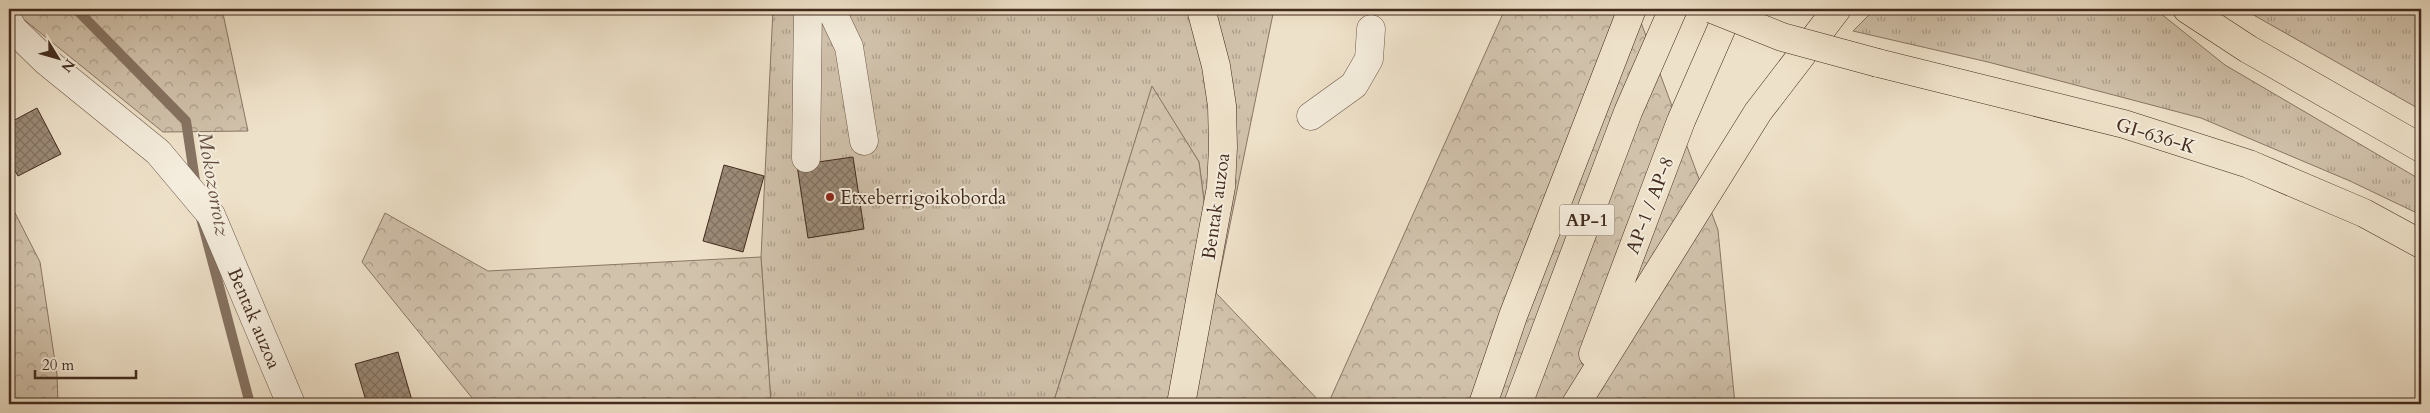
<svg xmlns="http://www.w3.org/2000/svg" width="2430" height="413" font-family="Cardo,serif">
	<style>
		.grass { fill: url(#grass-tufts); stroke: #8a7665 }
		.forest { fill: url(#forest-crowns); stroke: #8a7665 }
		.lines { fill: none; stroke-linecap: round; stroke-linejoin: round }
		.stream { stroke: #867362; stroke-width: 10 }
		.building { fill: url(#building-cross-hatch); stroke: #422b1e }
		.minor-casing { stroke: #6d5849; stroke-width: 29 }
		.major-casing { stroke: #422b1e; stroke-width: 29 }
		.highway-casing { stroke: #422b1e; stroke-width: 29 }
		.minor { stroke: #f4ecdc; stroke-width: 28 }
		.major { stroke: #eee1c9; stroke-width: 28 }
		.highway { stroke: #eee1c9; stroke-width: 28 }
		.highway-bridge-casing { stroke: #422b1e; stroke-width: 29; stroke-linecap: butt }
		.highway-bridge { stroke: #eee1c9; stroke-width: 28 }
		.poi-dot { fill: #8f2418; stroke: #f4ecdc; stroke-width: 2 }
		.labels { text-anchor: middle; stroke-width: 4; stroke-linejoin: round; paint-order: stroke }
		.shield { fill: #f4ecdc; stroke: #776557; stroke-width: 1 }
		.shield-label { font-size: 18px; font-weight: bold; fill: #422b1e }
		.street-label { font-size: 19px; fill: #422b1e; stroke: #f4ecdc }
		.poi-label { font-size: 19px; fill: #422b1e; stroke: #f4ecdc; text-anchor: start }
		.water-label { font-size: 20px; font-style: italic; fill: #644f40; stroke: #f4ecdc }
	</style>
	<defs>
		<pattern id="grass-tufts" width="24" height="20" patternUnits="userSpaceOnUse" patternTransform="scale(1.25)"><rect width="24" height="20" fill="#d1c2ac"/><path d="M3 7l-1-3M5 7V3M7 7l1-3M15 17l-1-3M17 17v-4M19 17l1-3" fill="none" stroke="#ab9e8b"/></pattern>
		<pattern id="forest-crowns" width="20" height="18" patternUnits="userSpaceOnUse" patternTransform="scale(1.25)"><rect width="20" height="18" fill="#d1c2ac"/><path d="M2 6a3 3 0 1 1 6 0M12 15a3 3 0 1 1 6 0" fill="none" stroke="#ab9e8b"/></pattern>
		<pattern id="building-cross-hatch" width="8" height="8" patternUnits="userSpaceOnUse" patternTransform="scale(1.25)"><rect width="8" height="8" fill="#9b8a77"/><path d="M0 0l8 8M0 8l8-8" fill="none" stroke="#807161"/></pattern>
	</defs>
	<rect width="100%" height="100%" fill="#eee1c9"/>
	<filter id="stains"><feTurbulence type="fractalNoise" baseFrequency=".004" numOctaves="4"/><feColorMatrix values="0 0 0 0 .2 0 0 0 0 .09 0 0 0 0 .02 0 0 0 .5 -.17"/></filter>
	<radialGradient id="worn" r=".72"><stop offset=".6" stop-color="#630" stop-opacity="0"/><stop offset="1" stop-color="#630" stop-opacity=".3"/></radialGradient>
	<!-- grass -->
	<path class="grass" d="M 773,9 L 1274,9 L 1216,293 L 1199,162 L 1152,87 L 1053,404 L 771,404 L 761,257 Z
		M 1875,9 L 2155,9 L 2225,65 L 2421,180 L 2421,215 L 2350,181 L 2201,118 L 1988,62 L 1853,31 Z
		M 2243,9 L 2421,9 L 2421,110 Z"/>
	<!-- forest -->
	<path class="forest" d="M 21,9 L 222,9 L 248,131 L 163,132 L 22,18 Z
		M 1505,9 L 1636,9 L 1718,230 L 1735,404 L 1328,404 Z
		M 1152,86 L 1199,162 L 1216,293 L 1322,404 L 1053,404 Z
		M 9,201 L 40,262 L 57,375 L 58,404 L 9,404 Z
		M 385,213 L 488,271 L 761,257 L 771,404 L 477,404 L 362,262 Z"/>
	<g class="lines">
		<!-- stream -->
		<path class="stream" d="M 76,9 L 186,121 L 196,187
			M 201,218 L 250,404"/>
	</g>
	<!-- building -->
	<path class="building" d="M 37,108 L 61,154 L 18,176 L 9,160 L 9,123 Z
		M 853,157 L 864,229 L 808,238 L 797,165 Z
		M 724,165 L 764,176 L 743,252 L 703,241 Z
		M 398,352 L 413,404 L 367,404 L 355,364 Z"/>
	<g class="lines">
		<!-- minor casing -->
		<g class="minor-casing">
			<path id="minor" d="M 831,9 L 849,47 L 864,141
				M 9,22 L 13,29 L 47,62 L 158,152 L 211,215 L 291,404
				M 1311,116 L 1354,85 L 1369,59 L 1371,29
				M 806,158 L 808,9"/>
		</g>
		<!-- major casing -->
		<g class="major-casing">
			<path id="major" d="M 1181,404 L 1221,187 L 1223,147 L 1222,106 L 1216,66 L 1201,9"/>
		</g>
		<!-- highway casing -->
		<g class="highway-casing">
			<path id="highway" d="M 2187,9 L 2248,49 L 2421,148
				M 1878,63 L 2124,124 L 2249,164 L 2364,213 L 2421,244
				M 1593,354 L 1681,121 L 1730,9
				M 1483,404 L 1513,316 L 1632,9
				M 1518,404 L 1628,112 L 1673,9
				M 1576,404 L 1758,112 L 1837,9"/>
		</g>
		<!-- minor -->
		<use href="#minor" class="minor"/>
		<!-- major -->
		<use href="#major" class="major"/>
		<!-- highway -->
		<use href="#highway" class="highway"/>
		<!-- highway-bridge casing -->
		<g class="highway-bridge-casing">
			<path id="highway-bridge" d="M 1712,9 L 1782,37 L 1878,63"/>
		</g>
		<!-- highway-bridge -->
		<use href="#highway-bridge" class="highway-bridge"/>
	</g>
	<!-- markers -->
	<circle class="poi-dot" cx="830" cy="197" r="5"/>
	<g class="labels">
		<!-- shield labels -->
		<rect class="shield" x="1559.5" y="204.5" width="55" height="31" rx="4"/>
		<g class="shield-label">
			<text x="1587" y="226">AP-1</text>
		</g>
		<!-- street labels -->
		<g class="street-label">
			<text transform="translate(2156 135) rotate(17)" y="7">GI-636-K</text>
			<text transform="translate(1649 205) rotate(-69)" y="7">AP-1 / AP-8</text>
			<text transform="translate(1215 206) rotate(-82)" y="7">Bentak auzoa</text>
			<text transform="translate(255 318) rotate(67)" y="7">Bentak auzoa</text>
		</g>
		<!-- poi labels -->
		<g class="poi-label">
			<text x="840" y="204">Etxeberrigoikoborda</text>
		</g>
		<!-- water labels -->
		<g class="water-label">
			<text transform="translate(214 184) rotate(80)" y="7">Mokozorrotz</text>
		</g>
	</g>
	<!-- margin -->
	<rect width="2430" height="413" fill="none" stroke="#eee1c9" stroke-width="30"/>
	<rect x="10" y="10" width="2410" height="393" fill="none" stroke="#422b1e" stroke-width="2.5"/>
	<rect x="15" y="15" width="2400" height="383" fill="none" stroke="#422b1e"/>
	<!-- north arrow -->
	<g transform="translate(58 58) rotate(127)" stroke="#f4ecdc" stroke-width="4" paint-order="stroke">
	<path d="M0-4L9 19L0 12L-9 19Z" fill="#422b1e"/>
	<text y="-8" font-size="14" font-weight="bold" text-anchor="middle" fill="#422b1e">N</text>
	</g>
	<!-- scale -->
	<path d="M35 370v8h101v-8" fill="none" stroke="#422b1e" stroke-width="2.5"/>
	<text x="42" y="370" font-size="15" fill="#422b1e" stroke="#f4ecdc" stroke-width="4" paint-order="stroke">20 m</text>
	<rect width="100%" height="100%" filter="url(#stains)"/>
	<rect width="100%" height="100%" fill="url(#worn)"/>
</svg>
